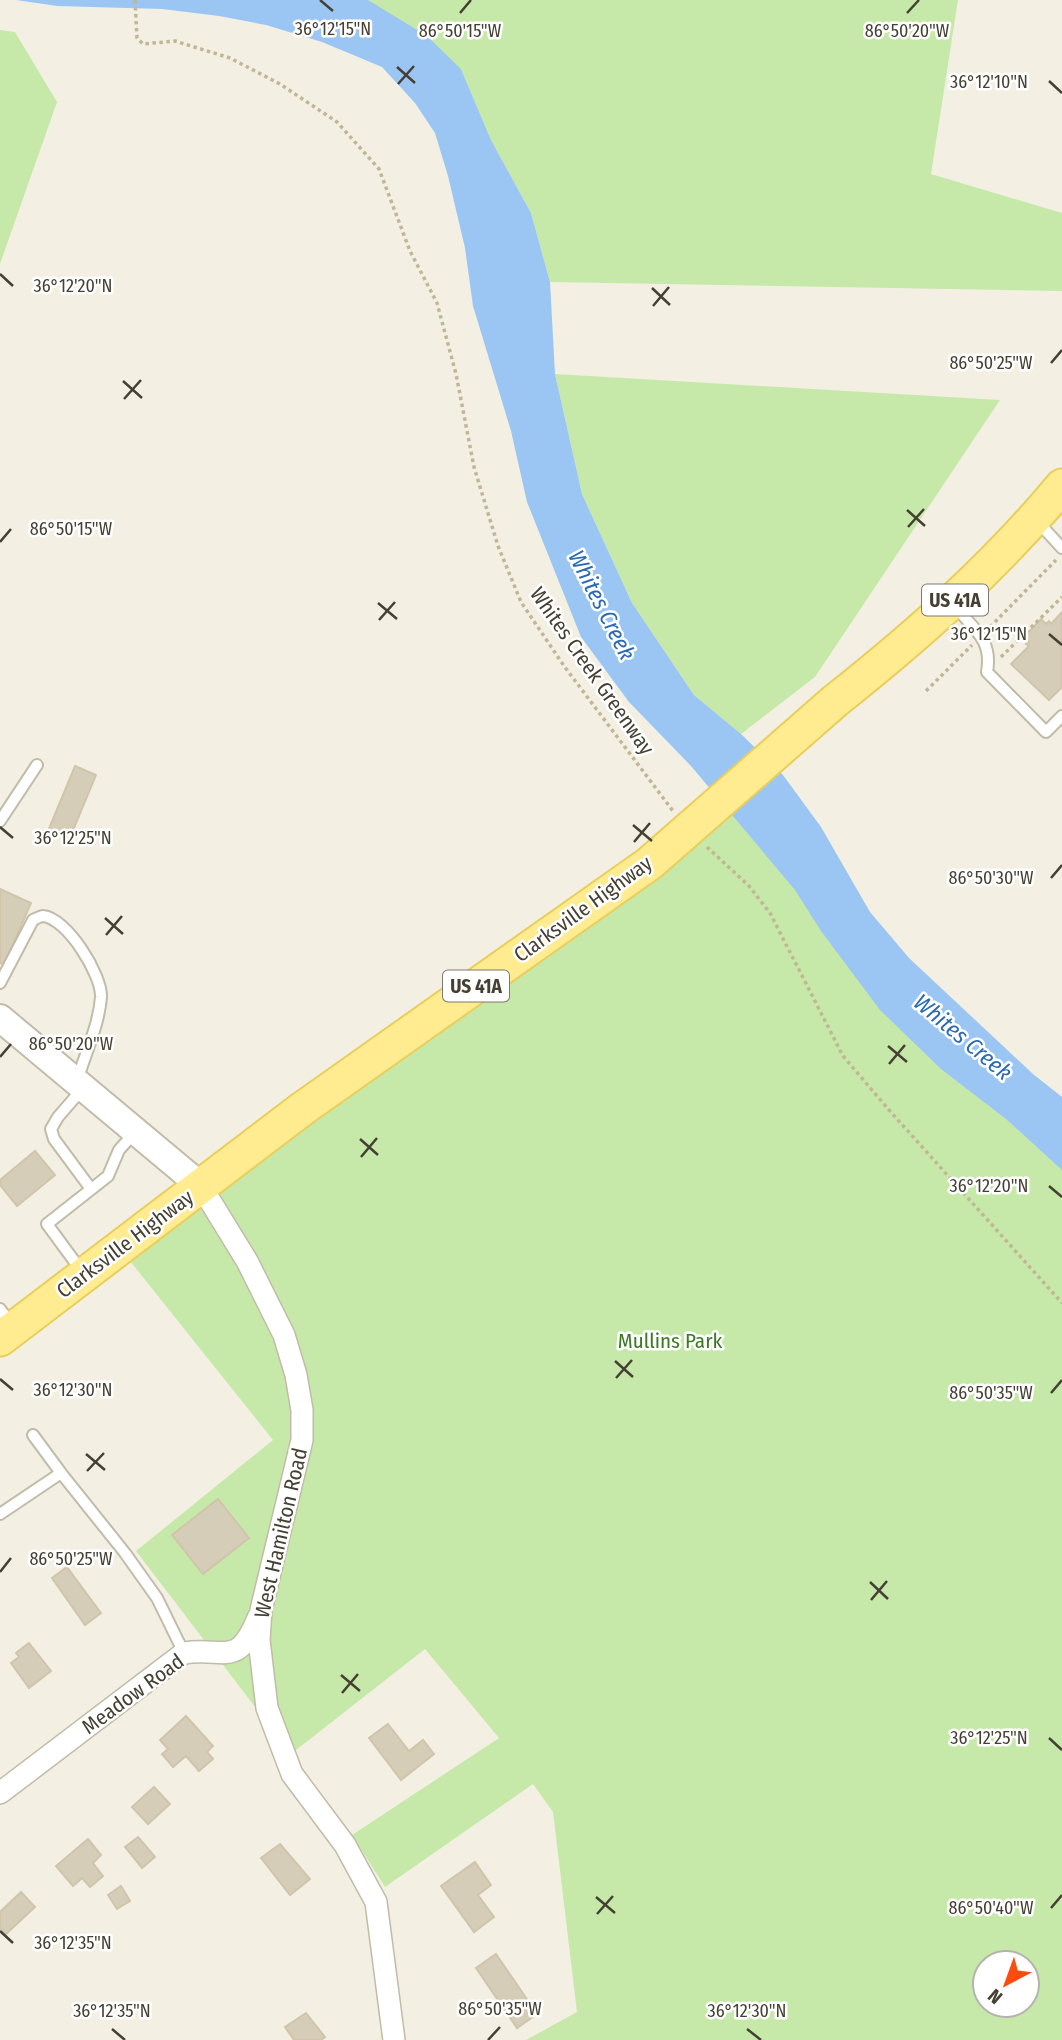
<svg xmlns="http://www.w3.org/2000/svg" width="1062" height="2040" font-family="'Fira Sans Condensed',sans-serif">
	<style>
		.green { fill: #c6e9a9; fill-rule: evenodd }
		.water { fill: #9bc6f3 }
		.building { fill: #d5cdb8; stroke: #d0c5ab; stroke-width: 2 }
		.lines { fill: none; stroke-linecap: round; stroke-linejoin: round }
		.service-casing { stroke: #c1bba8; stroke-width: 14 }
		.minor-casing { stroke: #c1bba8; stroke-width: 24 }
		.tertiary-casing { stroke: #c1bba8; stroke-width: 30 }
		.primary-casing { stroke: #e9ce5b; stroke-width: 37 }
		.path { stroke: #c1b696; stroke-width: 3.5; stroke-dasharray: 3.5 3.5; stroke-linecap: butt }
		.service { stroke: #fff; stroke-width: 10 }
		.minor { stroke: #fff; stroke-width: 21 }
		.tertiary { stroke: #fff; stroke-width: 26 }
		.primary { stroke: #ffeb90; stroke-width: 33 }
		.primary-bridge-casing { stroke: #e9ce5b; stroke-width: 37; stroke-linecap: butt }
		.primary-bridge { stroke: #ffeb90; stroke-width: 33 }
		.ticks { fill: none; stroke: #454033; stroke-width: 2.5 }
		.labels { text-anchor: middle; stroke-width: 5; stroke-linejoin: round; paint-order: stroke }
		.shield { fill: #fff; stroke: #7d7970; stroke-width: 2 }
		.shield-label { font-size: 19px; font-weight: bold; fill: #454033 }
		.street-label { font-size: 21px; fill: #454033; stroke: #fff }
		.park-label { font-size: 21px; fill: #3b7924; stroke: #fff }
		.water-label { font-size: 23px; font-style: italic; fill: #286ab5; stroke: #fff }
		.ticks-label { font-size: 18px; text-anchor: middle; fill: #454033; stroke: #fff; stroke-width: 5; stroke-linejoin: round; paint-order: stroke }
	</style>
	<rect width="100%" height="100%" fill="#f3f0e3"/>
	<!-- green -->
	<path class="green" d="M 368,0 L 958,0 L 931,174 L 1062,213 L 1062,291 L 550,282 L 531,213 L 491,140 L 461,69 Z
		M 0,30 L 15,32 L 57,102 L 0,264 Z
		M 555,374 L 1000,400 L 815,677 L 741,734 L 694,695 L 632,603 L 582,494 Z
		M 735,799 L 1062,1151 L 1062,2040 L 526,2040 L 577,2012 L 553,1812 L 533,1784 L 385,1887 L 352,1835 L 499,1738 L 425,1649 L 291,1754 L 136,1551 L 273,1440 L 130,1261 C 332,1109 532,952 735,799 ZM 985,1963 L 1027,1963 L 1027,2005 L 985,2005 Z"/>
	<!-- water -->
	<path class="water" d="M 16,0 L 368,0 L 427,36 L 461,69 L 491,140 L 531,213 L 550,282 L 555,374 L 582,494 L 632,603 L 694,695 L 741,734 L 783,775 L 821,827 L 870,912 L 909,958 L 1033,1074 L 1062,1097 L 1062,1170 L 1006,1119 L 941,1069 L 880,1010 L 821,931 L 795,890 L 691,766 L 629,702 L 581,637 L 527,502 L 511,431 L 473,306 L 465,248 L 448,176 L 435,133 L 415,103 L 382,67 L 322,42 L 266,25 L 219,16 L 162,9 L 57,6 Z"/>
	<!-- building -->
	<path class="building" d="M 1062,612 L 1062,687 L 1049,700 L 1011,664 L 1029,646 L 1026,644 L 1029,641 L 1024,637 L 1041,619 L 1046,624 L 1049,621 L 1051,624 Z
		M 75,766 L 96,775 L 69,840 L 48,831 Z
		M 0,889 L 31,903 L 4,965 L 0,963 Z
		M 35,1151 L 55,1175 L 17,1206 L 0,1185 L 0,1180 Z
		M 218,1499 L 249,1538 L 203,1574 L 172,1535 Z
		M 67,1567 L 101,1613 L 85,1625 L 52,1578 Z
		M 29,1643 L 51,1671 L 29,1688 L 11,1663 L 19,1657 L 16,1653 Z
		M 186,1716 L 213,1746 L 207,1752 L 213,1759 L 199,1771 L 186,1756 L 173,1767 L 162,1754 L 168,1749 L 160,1740 Z
		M 388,1724 L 409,1751 L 423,1740 L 434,1754 L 401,1780 L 369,1738 Z
		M 154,1787 L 170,1804 L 148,1824 L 132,1807 Z
		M 138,1837 L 155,1857 L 142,1868 L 125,1847 Z
		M 88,1839 L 101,1855 L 93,1863 L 103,1876 L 90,1887 L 82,1878 L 73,1886 L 56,1866 Z
		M 280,1844 L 310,1879 L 290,1895 L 261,1858 Z
		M 475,1862 L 491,1885 L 478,1895 L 494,1917 L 474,1932 L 441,1886 Z
		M 121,1886 L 130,1901 L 117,1909 L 108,1895 Z
		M 21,1892 L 35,1907 L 6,1934 L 0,1928 L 0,1912 Z
		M 496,1954 L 537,2014 L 517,2028 L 476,1968 Z
		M 306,2013 L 325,2037 L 321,2040 L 294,2040 L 285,2027 Z"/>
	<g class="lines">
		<!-- service casing -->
		<g class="service-casing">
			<path id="service" d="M 1038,522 L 1062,548
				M 954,605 C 973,629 993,639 987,672 L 1046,732 L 1062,716
				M 0,821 L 37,765
				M 0,983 L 33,920 C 35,919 42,916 43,916 C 67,918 102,975 101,997 C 99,1025 85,1054 77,1081
				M 84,1087 L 58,1117 L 51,1129 L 54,1139 L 91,1189
				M 83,1273 L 47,1224 L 108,1176 L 119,1150 L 135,1132
				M 0,1309 L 13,1326
				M 61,1473 L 125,1553 L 157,1598 L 184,1653
				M 0,1514 L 61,1473 L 33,1435"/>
		</g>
		<!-- minor casing -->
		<g class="minor-casing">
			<path id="minor" d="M 201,1186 L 247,1261 L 284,1335 L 296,1375 L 302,1410 L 302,1440 L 261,1610 L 259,1640 L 267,1708 L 292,1774 L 345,1845 L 376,1902 L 394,2040
				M 0,1793 L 184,1653 C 223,1646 237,1670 258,1618"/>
		</g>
		<!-- tertiary casing -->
		<g class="tertiary-casing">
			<path id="tertiary" d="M 0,1018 L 201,1186"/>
		</g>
		<!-- primary casing -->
		<g class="primary-casing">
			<path id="primary" d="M 835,701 C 917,636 995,567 1062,486
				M 0,1339 L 302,1109 L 650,863"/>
		</g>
		<!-- path -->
		<path class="path" d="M 135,0 L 137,38 L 143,44 L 175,41 L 230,58 L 280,84 L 337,122 L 379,169 L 410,251 L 437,303 L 456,374 L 474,467 L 498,546 L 521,602 L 564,666 L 673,811
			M 990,627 L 1056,560
			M 1001,657 L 1062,597
			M 926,691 L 972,645
			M 707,847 L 749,886 L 770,913 L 843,1056 L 889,1110 L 1062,1303"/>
		<!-- service -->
		<use href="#service" class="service"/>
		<!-- minor -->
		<use href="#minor" class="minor"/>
		<!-- tertiary -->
		<use href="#tertiary" class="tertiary"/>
		<!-- primary -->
		<use href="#primary" class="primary"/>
		<!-- primary-bridge casing -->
		<g class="primary-bridge-casing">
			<path id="primary-bridge" d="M 650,863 L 835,701"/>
		</g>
		<!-- primary-bridge -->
		<use href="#primary-bridge" class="primary-bridge"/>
	</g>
	<!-- ticks -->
	<path class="ticks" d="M 320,0 L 333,11M 460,13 L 471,0M 907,13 L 919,0M 397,67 L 415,83M 1049,81 L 1062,93M 398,84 L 414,66M 0,274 L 13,286M 652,288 L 670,305M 653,306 L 669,287M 1051,363 L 1062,350M 123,381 L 142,398M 124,399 L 141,380M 907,510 L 925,526M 908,527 L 924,509M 0,542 L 11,529M 378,603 L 397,619M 379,620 L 395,602M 1049,634 L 1062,645M 633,825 L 652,841M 0,827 L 13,838M 634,842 L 650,823M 1051,878 L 1062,865M 105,918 L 123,934M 106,935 L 122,916M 888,1046 L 907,1062M 0,1057 L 11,1044M 889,1064 L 905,1045M 360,1139 L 378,1155M 361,1157 L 377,1138M 1049,1186 L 1062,1197M 615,1361 L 633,1377M 616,1378 L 632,1360M 0,1379 L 13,1390M 1051,1393 L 1062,1380M 86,1454 L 105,1470M 87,1471 L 104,1453M 0,1572 L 11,1558M 870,1582 L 888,1599M 871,1600 L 887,1581M 341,1675 L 360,1691M 342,1693 L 358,1674M 1049,1738 L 1062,1750M 596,1897 L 615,1913M 1051,1908 L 1062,1895M 597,1914 L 613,1896M 0,1931 L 13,1943M 112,2029 L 125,2040M 747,2029 L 761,2040M 488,2040 L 500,2027"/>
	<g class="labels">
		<!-- shield labels -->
		<g class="shield">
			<rect x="922" y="584.5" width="66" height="31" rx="5"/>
			<rect x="443" y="970.5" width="66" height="31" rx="5"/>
		</g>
		<g class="shield-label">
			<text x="955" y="607">US 41A</text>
			<text x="476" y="993">US 41A</text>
		</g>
		<!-- street labels -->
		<g class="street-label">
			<text transform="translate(592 671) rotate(55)" y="7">Whites Creek Greenway</text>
			<text transform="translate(583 909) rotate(-36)" y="7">Clarksville Highway</text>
			<text transform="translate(125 1244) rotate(-37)" y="7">Clarksville Highway</text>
			<text transform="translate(281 1533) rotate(-77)" y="7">West Hamilton Road</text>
			<text transform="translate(133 1694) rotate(-36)" y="7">Meadow Road</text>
		</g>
		<!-- park labels -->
		<g class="park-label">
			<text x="670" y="1348">Mullins Park</text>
		</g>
		<!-- water labels -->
		<g class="water-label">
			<text transform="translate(602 605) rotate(63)" y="8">Whites Creek</text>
			<text transform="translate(963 1037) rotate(40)" y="8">Whites Creek</text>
		</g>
	</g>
	<g class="ticks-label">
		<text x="333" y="35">36°12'15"N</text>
		<text x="460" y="37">86°50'15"W</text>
		<text x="907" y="37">86°50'20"W</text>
		<text x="989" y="88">36°12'10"N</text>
		<text x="73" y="292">36°12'20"N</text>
		<text x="991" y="369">86°50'25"W</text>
		<text x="71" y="535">86°50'15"W</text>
		<text x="989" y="640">36°12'15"N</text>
		<text x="73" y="844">36°12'25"N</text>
		<text x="991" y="884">86°50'30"W</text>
		<text x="71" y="1050">86°50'20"W</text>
		<text x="989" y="1192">36°12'20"N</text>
		<text x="73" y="1396">36°12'30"N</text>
		<text x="991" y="1399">86°50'35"W</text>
		<text x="71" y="1565">86°50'25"W</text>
		<text x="989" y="1744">36°12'25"N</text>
		<text x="991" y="1914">86°50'40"W</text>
		<text x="73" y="1949">36°12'35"N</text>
		<text x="500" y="2015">86°50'35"W</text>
		<text x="112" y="2017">36°12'35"N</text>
		<text x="747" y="2017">36°12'30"N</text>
	</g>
	<!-- north arrow -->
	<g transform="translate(1006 1984) rotate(221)"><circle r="33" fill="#ffffff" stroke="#b5b3ad" stroke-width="2"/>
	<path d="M0-5L12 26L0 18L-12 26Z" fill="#ff4c0e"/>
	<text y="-10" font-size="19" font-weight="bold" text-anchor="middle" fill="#454033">N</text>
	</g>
</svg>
